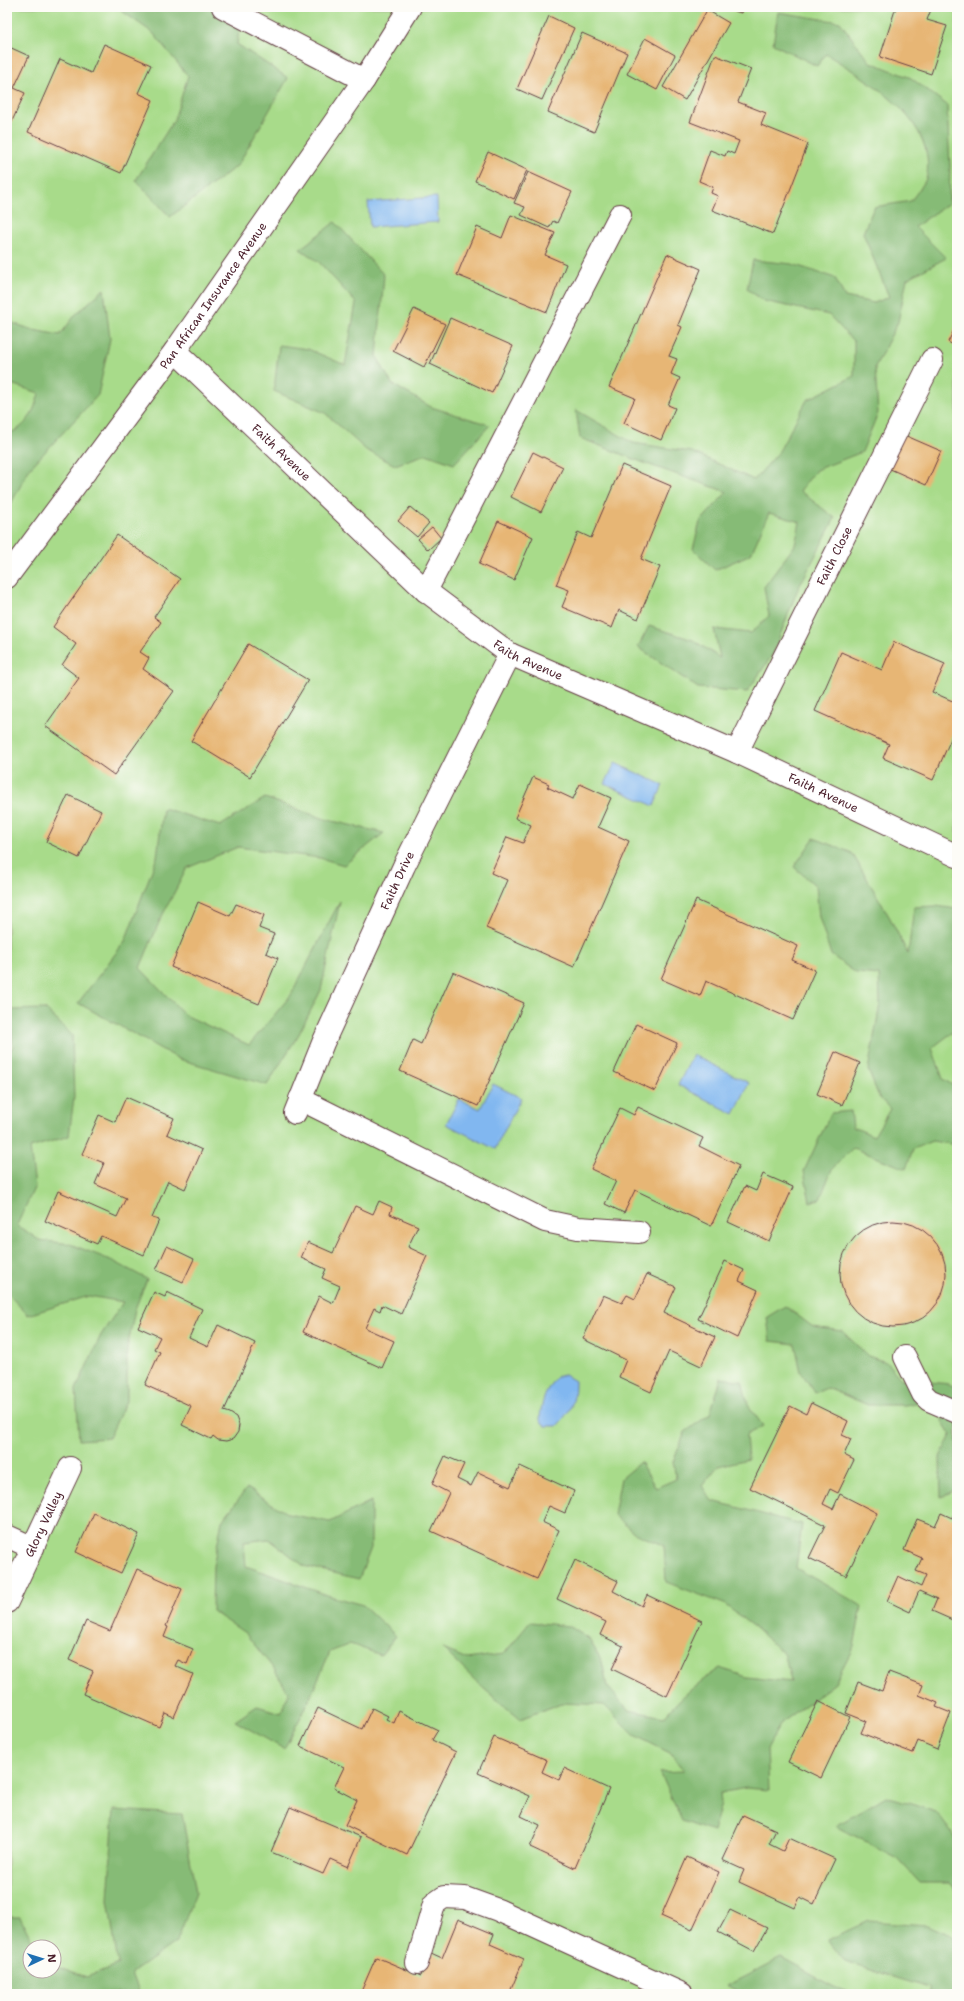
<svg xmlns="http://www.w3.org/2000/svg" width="964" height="2001" viewBox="0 0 964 2001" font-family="'Shantell Sans',sans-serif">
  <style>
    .green { fill: #a8db8a; stroke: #797d5a; fill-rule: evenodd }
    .forest { fill: #86bb76; stroke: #686d50 }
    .water { fill: #81b7f0; stroke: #666b8e }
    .building { fill: #e7b674 }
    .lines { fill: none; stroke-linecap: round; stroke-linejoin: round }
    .minor-casing { stroke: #643d44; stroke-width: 24 }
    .minor { stroke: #fff; stroke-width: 22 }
    .labels { text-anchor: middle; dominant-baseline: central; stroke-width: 3.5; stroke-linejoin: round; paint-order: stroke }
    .street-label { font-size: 12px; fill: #4a1f2b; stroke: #fdfcf7 }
  </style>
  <rect width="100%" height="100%" fill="#fdfcf7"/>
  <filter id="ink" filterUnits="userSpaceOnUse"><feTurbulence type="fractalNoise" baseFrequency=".025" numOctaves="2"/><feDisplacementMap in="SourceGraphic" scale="8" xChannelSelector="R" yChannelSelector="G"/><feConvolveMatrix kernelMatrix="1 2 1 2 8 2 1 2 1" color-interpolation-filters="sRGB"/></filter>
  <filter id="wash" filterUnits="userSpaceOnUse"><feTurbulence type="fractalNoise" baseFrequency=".012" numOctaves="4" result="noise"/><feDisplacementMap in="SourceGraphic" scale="16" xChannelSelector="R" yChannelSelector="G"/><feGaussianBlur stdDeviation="0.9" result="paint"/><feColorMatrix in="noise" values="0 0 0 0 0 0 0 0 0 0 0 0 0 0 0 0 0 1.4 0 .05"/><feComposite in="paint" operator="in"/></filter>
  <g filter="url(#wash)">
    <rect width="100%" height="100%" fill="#f6e9d3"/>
    <!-- green -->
    <path class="green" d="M7,7h950v1987h-950zM30,1947h24v24h-24z"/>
    <!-- forest -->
    <g class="forest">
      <polygon points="116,7 243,7 237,44 288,78 238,165 170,217 136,180 174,120 188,76 153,33"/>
      <path d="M778,12l62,10 30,40 41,16 36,27 3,61 -1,37 -34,24 31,31 -39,21 -9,43 -23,45 3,46 -16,39 -46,18 -16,21 35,27 -38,73 -24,63 -26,38 -49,-4 -60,-41 11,-21 44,14 27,18 -6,-29 37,4 18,-17 -5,-29 31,-42 5,-23 -31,-9 -18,41 -36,16 -22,-21 7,-27 27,-30 -83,-29 -64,-25 -4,-28 57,33 59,9 62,28 24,-27 29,-53 47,-24v-34l-25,-27 -65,-14 -17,-12 6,-29 39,4 43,14 10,19 29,6 15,-6 -26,-64 11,-26 37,-6c4,-7 15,-18 16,-26 8,-57 -60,-95 -101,-121l-9,12 -44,-22z"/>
      <polygon points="335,222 384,275 377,357 392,384 431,407 490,425 454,464 426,454 395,465 366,450 325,413 274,391 279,345 308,349 345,365 356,303 319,262 300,249"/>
      <path d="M104,289l6,50 -12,56 -68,73 -23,43v-77c20,-6 27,-22 32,-41l-28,-9 -4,-3v-60l26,9 27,5 16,-21z"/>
      <polygon points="265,798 328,820 384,833 344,865 320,858 238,847 187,868 160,920 140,968 185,1015 249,1045 291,995 340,901 321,990 299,1034 267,1085 179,1059 78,1003 125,941 157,857 163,808 220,826"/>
      <polygon points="814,838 852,853 890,918 908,954 914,907 936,906 957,909 957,1029 932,1048 943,1079 957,1088 957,1145 932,1141 913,1149 906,1169 853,1148 832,1169 820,1199 810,1202 804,1171 831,1113 851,1111 853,1127 874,1136 890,1109 879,1097 868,1070 880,1004 879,975 856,973 831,955 819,917 816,886 794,867"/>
      <polygon points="45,1009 72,1035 74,1097 69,1136 30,1148 35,1186 17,1225 39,1240 70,1244 113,1261 147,1279 135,1309 127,1349 127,1399 109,1438 79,1440 76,1389 101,1335 123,1302 89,1296 28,1315 7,1293 7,1054 13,1047 10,1010"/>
      <polygon points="785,1306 813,1327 842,1331 868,1356 886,1362 901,1379 949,1384 957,1388 957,1489 941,1497 940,1457 951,1435 942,1421 947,1397 905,1405 868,1405 827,1388 815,1393 801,1372 795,1344 770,1341 767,1317"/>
      <path d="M721,1378l21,3 6,24 15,21 -17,9 2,24 -30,7 -16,20 10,15c30,7 59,16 90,23l-6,44 66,38 -8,40 -20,38 -54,40 -13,25 2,41 -23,-2 -26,5 1,11 -8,28 -31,-11 -22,-49 24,-1 -14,-18 -36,-18 -30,-30 -42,-2 -42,16 -37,-31 -40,-39 24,10 37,-5 26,-32 39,4 20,13 13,22 5,25 21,24 36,7c16,-20 34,-34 56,-49l27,9 44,5 -6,-27 -30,-27 -31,-24 -58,-22 -2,-37 -28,-11 -22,-19 7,-37 19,-16 16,26 20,-9 -3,-17 12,-30 25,-18z"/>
      <polygon points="247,1488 288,1514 330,1522 371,1501 371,1548 359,1579 304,1566 269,1539 244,1542 246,1566 330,1596 363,1605 396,1636 381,1655 350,1644 330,1652 305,1709 284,1749 235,1721 257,1706 281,1713 289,1693 273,1668 245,1633 212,1611 213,1566 222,1521"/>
      <polygon points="886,1796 936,1812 957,1840 957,1891 950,1883 920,1883 897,1858 836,1826"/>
      <polygon points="114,1810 182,1814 196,1892 177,1941 132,1973 140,1994 7,1994 7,1917 20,1917 35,1947 30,1947 30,1971 54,1971 54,1966 87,1977 118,1964 108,1900"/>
      <polygon points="868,1921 928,1925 957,1938 957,1994 930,1994 929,1988 845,1962 828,1940"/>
      <polygon points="781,1958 834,1987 855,1994 741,1994 726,1986"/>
    </g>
    <!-- water -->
    <g class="water">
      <polygon points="437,197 438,222 370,227 368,202"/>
      <polygon points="615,763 663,785 654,806 605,784"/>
      <polygon points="693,1055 749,1083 734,1114 678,1085"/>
      <polygon points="493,1084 521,1098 495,1149 446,1124 459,1099 480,1109"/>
      <path d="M565,1375l10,6c0,22 -4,29 -18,45h-11l-6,-5c0,-16 6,-33 17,-45z"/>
    </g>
    <g id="blocks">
      <!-- building -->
      <g class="building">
        <polygon points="721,7 743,7 741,13"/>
        <polygon points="896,7 932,7 927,20 947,26 931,74 880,57"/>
        <polygon points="707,10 729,23 685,100 663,87"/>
        <polygon points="549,16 574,28 542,100 517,89"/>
        <polygon points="582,33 627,53 594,132 548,112"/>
        <polygon points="645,38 675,55 657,90 627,74"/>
        <polygon points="104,44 151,65 138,93 153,100 121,173 28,132 60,59 91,73"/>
        <polygon points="7,46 29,56 14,88 25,93 7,132"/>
        <polygon points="715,55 751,69 738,102 766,113 761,125 808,144 773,234 712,210 718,196 711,193 713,187 699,181 710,150 725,156 727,151 734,154 739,141 690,122"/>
        <polygon points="488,152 527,170 514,199 475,181"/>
        <polygon points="528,172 572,192 557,223 553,221 549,228 521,215 525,207 514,203"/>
        <polygon points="511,215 555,233 545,255 566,264 547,312 457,275 477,227 502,238"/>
        <polygon points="667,254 701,269 678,325 682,327 669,356 677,359 671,374 680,378 668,405 675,408 661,440 624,423 635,398 609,387"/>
        <polygon points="414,309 445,324 424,367 393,351"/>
        <polygon points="450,318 513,346 492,393 430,364"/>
        <polygon points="957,324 957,347 948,342"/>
        <polygon points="902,434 941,451 926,485 888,468"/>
        <polygon points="533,452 563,467 541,512 511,497"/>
        <polygon points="622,465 671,486 641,559 660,567 638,619 619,610 612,628 562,607 569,590 556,585 578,532 591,538"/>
        <polygon points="410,507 429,523 417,537 398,521"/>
        <polygon points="498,521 533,537 514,580 479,564"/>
        <polygon points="432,527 441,538 428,550 418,539"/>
        <polygon points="117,535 180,579 154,617 161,622 140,652 149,658 143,669 174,691 114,775 45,726 79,678 62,665 76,644 53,627"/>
        <polygon points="894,642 945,664 932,692 957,703 957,725 933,780 883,758 889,744 815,711 841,652 882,670"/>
        <polygon points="248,644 308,680 250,777 191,741"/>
        <polygon points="533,777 549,784 547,787 573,799 580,784 611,798 598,827 629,841 574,967 486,928 507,880 491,873 507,837 523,843 531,825 515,818"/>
        <polygon points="68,795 101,811 79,858 46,842"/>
        <polygon points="696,900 798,946 792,960 815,970 793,1020 706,981 700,996 661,979"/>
        <polygon points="198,902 230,916 236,904 264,915 259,928 274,934 266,953 278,958 259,1004 171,967"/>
        <polygon points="453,972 524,1003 478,1106 400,1071 413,1040 421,1044"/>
        <polygon points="636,1024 677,1043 655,1091 614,1072"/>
        <polygon points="835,1052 860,1063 842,1105 817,1094"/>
        <polygon points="126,1097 174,1118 167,1134 202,1150 185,1189 168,1181 152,1218 159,1220 144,1255 101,1236 97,1244 45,1221 58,1191 117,1217 126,1198 95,1184 104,1163 82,1154 99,1115 115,1122"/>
        <polygon points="638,1107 703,1138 699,1146 739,1166 711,1226 635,1190 624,1213 605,1204 616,1181 591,1169 620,1108 634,1115"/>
        <polygon points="763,1174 793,1187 769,1241 728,1222 745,1186 756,1191"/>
        <polygon points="379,1201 392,1207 390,1214 418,1226 408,1247 427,1256 401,1314 382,1305 380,1311 374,1308 365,1328 394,1341 382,1368 303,1332 319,1296 333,1303 340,1286 322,1278 326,1269 301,1258 308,1242 333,1253 355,1206 373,1214"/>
        <circle cx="893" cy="1274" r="53"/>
        <polygon points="167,1246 194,1259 183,1282 156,1270"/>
        <polygon points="725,1261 744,1270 739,1281 758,1290 737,1338 698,1319"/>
        <polygon points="647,1274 676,1287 664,1313 715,1337 701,1366 669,1351 651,1392 619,1377 626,1360 583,1339 603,1295 622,1303 627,1295 635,1299"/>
        <polygon points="154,1292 165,1297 167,1292 202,1309 189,1338 208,1347 218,1325 255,1343 224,1411 230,1413 236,1417 239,1425 238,1432 233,1439 226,1441 218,1440 213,1436 211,1439 182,1425 191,1406 145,1385 160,1352 154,1349 160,1337 138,1327"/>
        <polygon points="811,1403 848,1421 842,1435 851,1439 844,1455 854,1460 838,1493 830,1489 823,1504 833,1509 840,1494 877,1513 846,1576 809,1558 825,1525 750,1488 790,1406 806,1414"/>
        <polygon points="445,1456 464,1464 457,1479 471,1486 478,1472 510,1487 520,1466 574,1491 565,1513 549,1506 542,1522 559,1530 537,1579 431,1531 449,1493 432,1484"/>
        <polygon points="957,1507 957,1622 932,1611 937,1599 919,1591 910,1612 887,1601 898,1576 921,1587 926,1575 916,1571 922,1558 904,1550 917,1519 935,1526 941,1513 952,1518"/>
        <polygon points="94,1513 139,1534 121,1573 76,1552"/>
        <polygon points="575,1560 618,1581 613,1591 642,1606 647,1595 702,1621 667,1696 612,1669 623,1646 600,1635 606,1622 557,1599"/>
        <polygon points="137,1569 182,1589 166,1626 168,1627 164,1637 193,1649 187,1664 178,1660 175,1666 193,1674 174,1717 165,1713 159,1727 83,1694 93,1671 69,1660 86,1621 110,1631"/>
        <polygon points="889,1672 923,1685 919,1695 938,1703 936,1707 951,1713 937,1749 918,1741 913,1753 861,1733 866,1721 846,1713 858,1682 882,1691"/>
        <polygon points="818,1701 850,1717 821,1778 788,1762"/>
        <polygon points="318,1708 362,1729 372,1708 388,1716 386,1719 394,1723 399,1711 438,1730 432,1740 456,1752 407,1855 345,1825 357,1800 334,1788 344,1767 300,1746"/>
        <polygon points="494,1737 547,1760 542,1772 559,1780 564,1768 609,1789 575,1868 530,1847 540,1825 521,1816 530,1796 478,1773"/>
        <polygon points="290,1807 361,1837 348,1867 330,1859 323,1874 271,1852"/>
        <polygon points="743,1815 776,1830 769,1844 783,1851 789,1838 835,1859 814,1904 800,1897 795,1908 739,1882 744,1870 722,1860"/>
        <polygon points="687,1857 719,1872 692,1930 661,1916"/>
        <polygon points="730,1910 767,1928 754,1951 718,1932"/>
        <polygon points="458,1919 494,1934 490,1944 524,1959 509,1994 360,1994 376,1957 421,1976 431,1953 442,1958"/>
      </g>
    </g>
  </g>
  <g filter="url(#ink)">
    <use href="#blocks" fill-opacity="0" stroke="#643d44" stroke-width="1"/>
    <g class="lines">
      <!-- minor casing -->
      <g class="minor-casing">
        <g id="minor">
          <polyline points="223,7 364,80"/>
          <path id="s1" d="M175,351l251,240 84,63 227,98 220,104"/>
          <path id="s2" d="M7,577l168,-226 189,-271 46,-73"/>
          <polyline points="426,591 620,215"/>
          <path id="s3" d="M737,752l195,-392"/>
          <polyline points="300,1099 545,1221 578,1228 639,1232"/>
          <path id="s4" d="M295,1113l28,-70 81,-177 106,-212"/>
          <polyline points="905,1357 923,1394 929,1400 957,1412"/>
          <polyline points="7,1536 33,1548"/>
          <path id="s5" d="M7,1602l63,-134"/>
          <polyline points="417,1963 434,1904 444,1897 465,1898 498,1910 682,1994"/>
        </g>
      </g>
      <!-- minor -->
      <use href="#minor" class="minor"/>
    </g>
  </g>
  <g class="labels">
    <!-- street labels -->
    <g class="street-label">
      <text stroke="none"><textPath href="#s2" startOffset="349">Pan African Insurance Avenue</textPath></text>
      <text stroke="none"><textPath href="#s1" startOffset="147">Faith Avenue</textPath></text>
      <text stroke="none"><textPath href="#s3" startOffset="219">Faith Close</textPath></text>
      <text stroke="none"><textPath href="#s1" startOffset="471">Faith Avenue</textPath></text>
      <text stroke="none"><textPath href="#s1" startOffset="795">Faith Avenue</textPath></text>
      <text stroke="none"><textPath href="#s4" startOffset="254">Faith Drive</textPath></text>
      <text stroke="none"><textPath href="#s5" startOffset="86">Glory Valley</textPath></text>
    </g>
  </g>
  <!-- margin -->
  <rect width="964" height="2001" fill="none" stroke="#fdfcf7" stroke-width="24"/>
  <!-- north arrow -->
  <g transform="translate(42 1959) rotate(86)"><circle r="19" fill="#fdfcf7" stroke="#b5a4a5"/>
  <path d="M0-3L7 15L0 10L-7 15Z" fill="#1f6fb2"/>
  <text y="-6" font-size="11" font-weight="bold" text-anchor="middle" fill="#4a1f2b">N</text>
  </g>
</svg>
